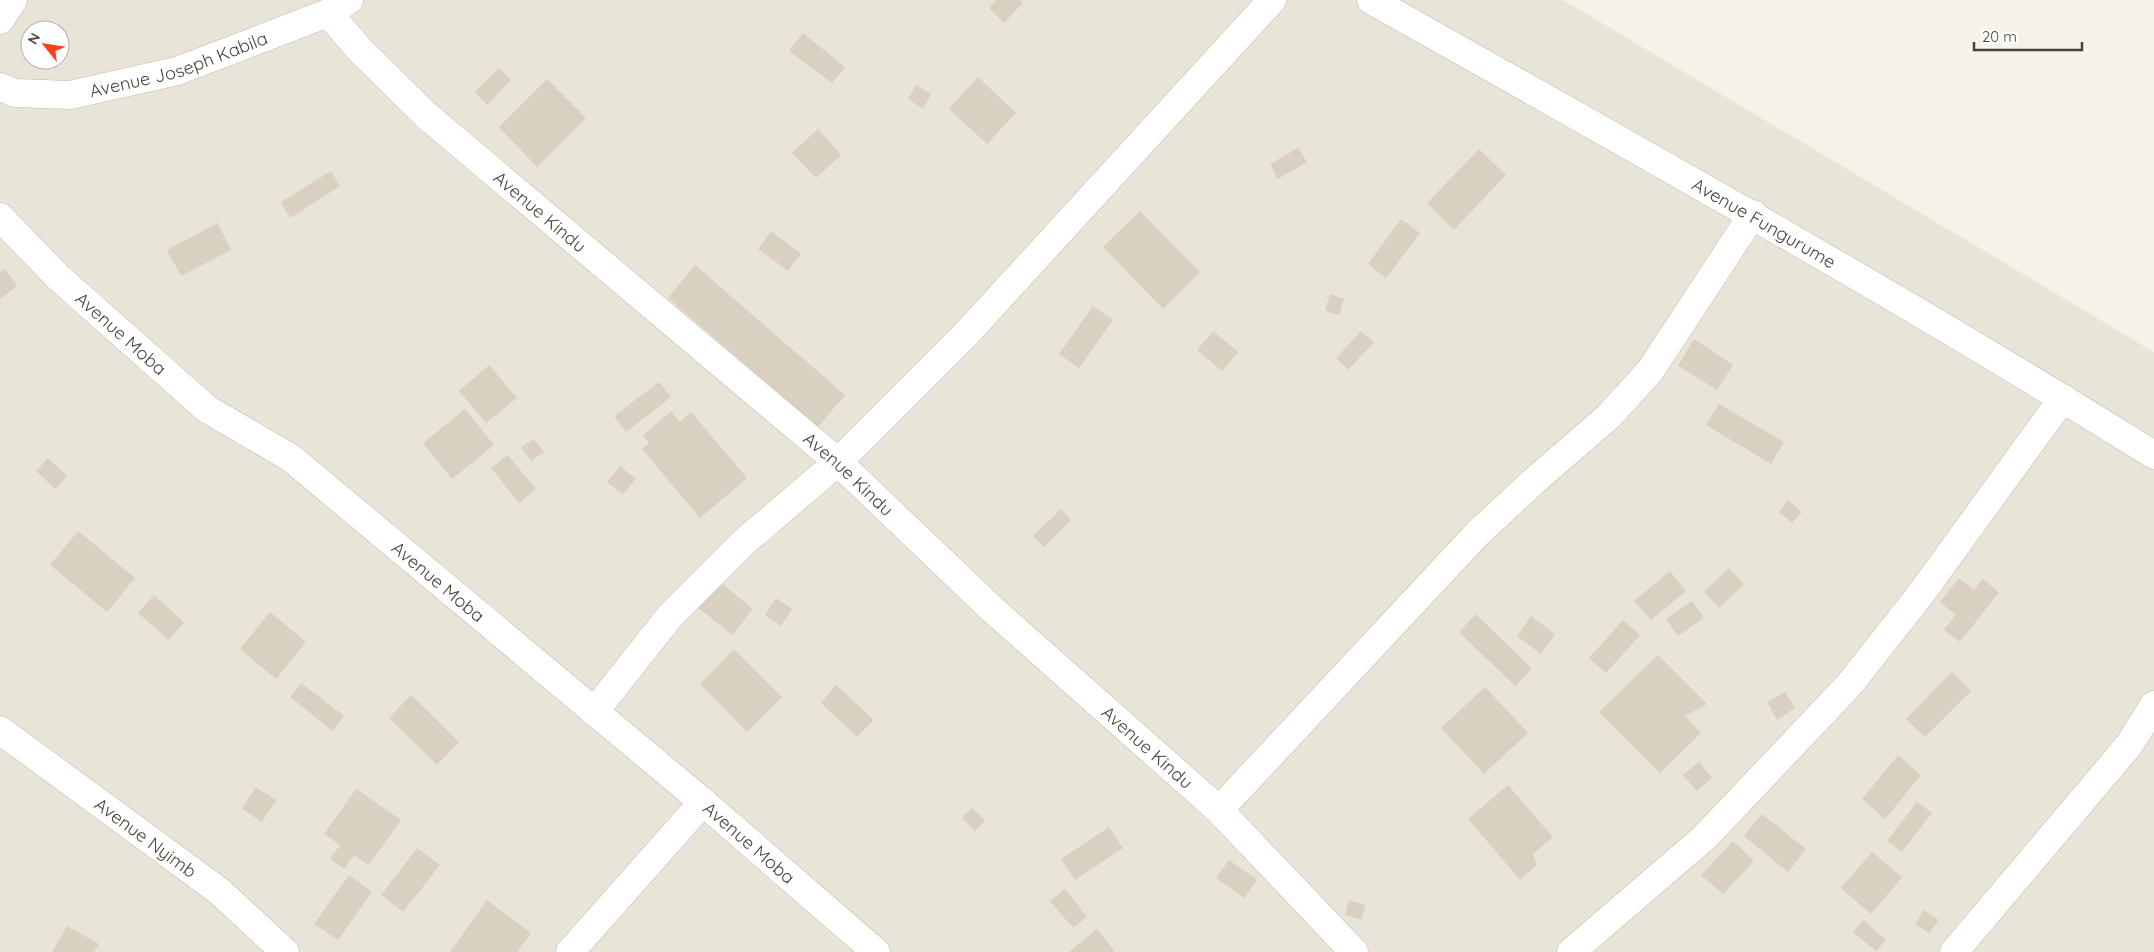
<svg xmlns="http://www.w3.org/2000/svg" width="2154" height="952" viewBox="0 0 2154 952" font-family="Quicksand,sans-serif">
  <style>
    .residential { fill: #e9e4d8; fill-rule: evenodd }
    .building { fill: #dad0c2 }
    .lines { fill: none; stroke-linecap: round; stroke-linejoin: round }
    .minor-casing { stroke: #c1baac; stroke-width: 29 }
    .minor { stroke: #fff; stroke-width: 28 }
    .labels { text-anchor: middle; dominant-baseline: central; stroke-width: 4.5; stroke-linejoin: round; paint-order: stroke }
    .street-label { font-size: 18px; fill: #494238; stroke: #fff }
  </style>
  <rect width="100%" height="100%" fill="#f5f2ea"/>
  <!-- residential -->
  <path class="residential" d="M0,0h1563l591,352v600h-2154zM30,30h30v30h-30z"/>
  <!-- building -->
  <g class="building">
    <polygon points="996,0 1020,0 1023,3 1004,23 989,8"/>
    <polygon points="803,33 845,67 832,83 789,51"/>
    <polygon points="499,68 511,80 487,105 475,92"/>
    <polygon points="978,77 1016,113 987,144 949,109"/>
    <polygon points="547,79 586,118 537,167 499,127"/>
    <polygon points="916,85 931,94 923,109 908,99"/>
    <polygon points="818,129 841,155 816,178 792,153"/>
    <polygon points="1298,148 1307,162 1278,179 1270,164"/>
    <polygon points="1479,149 1506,175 1454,230 1427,203"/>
    <polygon points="331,171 340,186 290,218 281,202"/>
    <polygon points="1140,211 1200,272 1163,309 1103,247"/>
    <polygon points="1401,219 1420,233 1386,278 1368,264"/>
    <polygon points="218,223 231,250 181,276 167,250"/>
    <polygon points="771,231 801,254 788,271 758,249"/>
    <polygon points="695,265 845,395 818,427 668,298"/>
    <polygon points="5,269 17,286 0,299 0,272"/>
    <polygon points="1330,294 1344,299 1339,315 1325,311"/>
    <polygon points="1093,306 1113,320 1079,368 1059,354"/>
    <polygon points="1213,331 1238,352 1222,371 1197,350"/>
    <polygon points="1361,331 1374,342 1348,370 1336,358"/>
    <polygon points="1694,339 1733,365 1717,390 1678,366"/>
    <polygon points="489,365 517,398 486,423 459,391"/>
    <polygon points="659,382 671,397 626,432 614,416"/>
    <polygon points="1719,404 1784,442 1771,464 1706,425"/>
    <polygon points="465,409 494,445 452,479 423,443"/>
    <polygon points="671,411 680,422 691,412 747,478 700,518 642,449 649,443 643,435"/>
    <polygon points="534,439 544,452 531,461 521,447"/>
    <polygon points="508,455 536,489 519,503 491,468"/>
    <polygon points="48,458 67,476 55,489 36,471"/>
    <polygon points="620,466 636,479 623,494 607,482"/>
    <polygon points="1788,500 1802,512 1792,523 1779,512"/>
    <polygon points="1061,509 1071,520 1044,547 1033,536"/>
    <polygon points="78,531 135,578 107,612 50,565"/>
    <polygon points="1729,568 1744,584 1719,608 1704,592"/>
    <polygon points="1670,571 1686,591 1651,620 1634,601"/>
    <polygon points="1959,578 1974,590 1983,579 1999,592 1960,642 1944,630 1956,615 1940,602"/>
    <polygon points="716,579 753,609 732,635 695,605"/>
    <polygon points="154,595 184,622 169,640 138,613"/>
    <polygon points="776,598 792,609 781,626 765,615"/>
    <polygon points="1692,601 1704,618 1678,636 1666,619"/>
    <polygon points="270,612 306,642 276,679 240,649"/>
    <polygon points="1476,614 1532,669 1515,686 1459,632"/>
    <polygon points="1531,616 1555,634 1541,654 1517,636"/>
    <polygon points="1623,620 1640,635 1606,673 1589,658"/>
    <polygon points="734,649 782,697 747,732 700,684"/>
    <polygon points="1658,655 1707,704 1685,716 1701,733 1660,773 1599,712"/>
    <polygon points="1952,672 1971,691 1925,737 1906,719"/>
    <polygon points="301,683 344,716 333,731 290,697"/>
    <polygon points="836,685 874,720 857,737 821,703"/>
    <polygon points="1485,687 1528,733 1484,774 1441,728"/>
    <polygon points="1785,692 1795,708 1777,720 1767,702"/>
    <polygon points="411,695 459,742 437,765 389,718"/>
    <polygon points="1898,755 1921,775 1885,819 1862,799"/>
    <polygon points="1699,762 1712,778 1697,791 1683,775"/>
    <polygon points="1508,785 1553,837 1533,854 1537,865 1520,880 1468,819"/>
    <polygon points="256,787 276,800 262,822 242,809"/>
    <polygon points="356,789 401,820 369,865 354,855 344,869 330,859 340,845 324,834"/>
    <polygon points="1917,802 1932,813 1902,852 1887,841"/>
    <polygon points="972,808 985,821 975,831 962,818"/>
    <polygon points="1762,814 1806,849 1788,872 1744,836"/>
    <polygon points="1109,827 1123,848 1075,880 1061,859"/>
    <polygon points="1733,841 1754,861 1723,894 1701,875"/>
    <polygon points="417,848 440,865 403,912 381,895"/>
    <polygon points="1872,852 1902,877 1871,914 1841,888"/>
    <polygon points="1229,860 1257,880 1244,898 1216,878"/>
    <polygon points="349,875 372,892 338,940 314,924"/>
    <polygon points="1065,889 1087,917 1073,928 1050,901"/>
    <polygon points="487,900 531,933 517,952 450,952"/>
    <polygon points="1349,900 1366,905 1361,920 1345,915"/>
    <polygon points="1924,910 1939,920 1929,933 1915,924"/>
    <polygon points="1863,920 1886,940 1876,951 1853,932"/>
    <polygon points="67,926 99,944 94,952 52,952"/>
    <polygon points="1097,929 1115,952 1069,952"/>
  </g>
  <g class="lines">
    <!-- minor casing -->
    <g class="minor-casing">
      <g id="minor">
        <path id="s1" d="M1371,0c263,148 527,295 783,455"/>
        <path id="s2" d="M328,13l32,37 67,66 411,346 155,148 226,200 135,142"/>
        <polyline points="0,20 13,0"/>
        <path id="s3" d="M0,87l15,6 55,2 107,-24 151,-58 21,-13"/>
        <path id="s4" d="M0,217l58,60 149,132 84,49 412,344 173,150"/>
        <polyline points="594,712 670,616 745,541 838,462 967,333 1272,0"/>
        <path id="s5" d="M0,730l219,161 66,61"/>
        <polyline points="1219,810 1477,534 1534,481 1609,416 1650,371 1753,214"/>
        <polyline points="570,952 703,802"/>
        <polyline points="1571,952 1705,837 1849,685 1920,595 2063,398"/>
        <polyline points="1954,952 2129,745 2154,705"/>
      </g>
    </g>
    <!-- minor -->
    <use href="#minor" class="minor"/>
  </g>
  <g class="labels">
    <!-- street labels -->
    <g class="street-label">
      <text stroke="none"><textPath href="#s3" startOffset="184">Avenue Joseph Kabila</textPath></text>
      <text stroke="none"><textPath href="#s2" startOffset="291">Avenue Kindu</textPath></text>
      <text stroke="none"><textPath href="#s1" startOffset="452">Avenue Fungurume</textPath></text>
      <text stroke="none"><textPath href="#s4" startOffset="168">Avenue Moba</textPath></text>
      <text stroke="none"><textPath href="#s2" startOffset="696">Avenue Kindu</textPath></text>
      <text stroke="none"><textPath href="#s4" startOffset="572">Avenue Moba</textPath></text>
      <text stroke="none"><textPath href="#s2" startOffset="1101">Avenue Kindu</textPath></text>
      <text stroke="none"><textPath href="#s5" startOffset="181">Avenue Nyimb</textPath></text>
      <text stroke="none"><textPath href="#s4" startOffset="978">Avenue Moba</textPath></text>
    </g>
  </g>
  <!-- north arrow -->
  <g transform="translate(45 45) rotate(300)"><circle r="24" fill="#ffffff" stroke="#b6b3af"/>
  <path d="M0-4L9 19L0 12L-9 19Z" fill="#fb3f1b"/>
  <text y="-8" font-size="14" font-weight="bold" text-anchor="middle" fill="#494238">N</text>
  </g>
  <!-- scale -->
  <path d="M1974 42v8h108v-8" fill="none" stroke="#494238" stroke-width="2.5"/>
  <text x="1982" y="42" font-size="15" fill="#494238" stroke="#ffffff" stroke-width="4" paint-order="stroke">20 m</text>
</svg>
